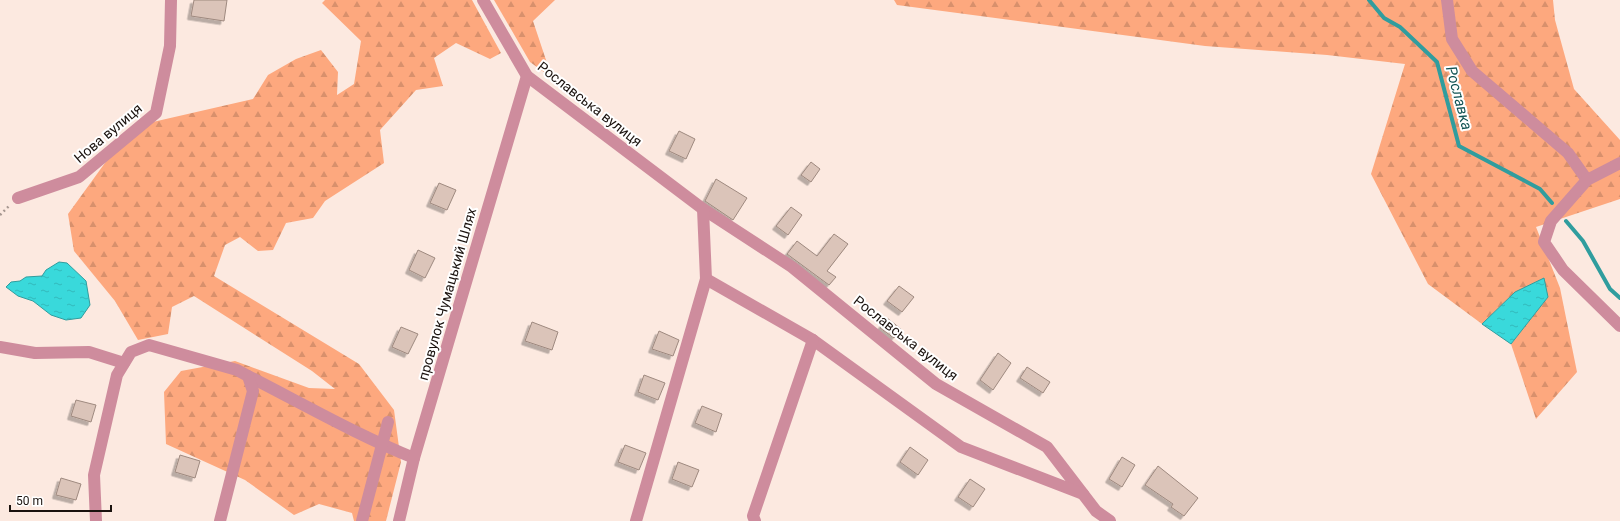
<svg xmlns="http://www.w3.org/2000/svg" width="1620" height="521" viewBox="0 0 1620 521" font-family="Roboto,sans-serif">
  <style>
    .forest { fill: url(#forest-firs) }
    .water { fill: url(#water-ripples); stroke: #309d9e }
    .lines { fill: none; stroke-linecap: round; stroke-linejoin: round }
    .stream { stroke: #309d9e; stroke-width: 4 }
    .building { fill: #dbc4b9; stroke: #9e897f; filter: url(#shadow) }
    .path { stroke: #a79891; stroke-width: 2.5; stroke-dasharray: 2 3; stroke-linecap: butt }
    .street { stroke: #ce8c9d; stroke-width: 12 }
    .labels { text-anchor: middle; dominant-baseline: central; stroke-width: 4; stroke-linejoin: round; paint-order: stroke }
    .street-label { font-size: 14px; fill: #1a120e; stroke: #fff }
    .water-label { font-size: 15px; font-style: italic; fill: #115354; stroke: #fff }
  </style>
  <defs>
    <pattern id="forest-firs" width="22" height="20" patternUnits="userSpaceOnUse"><rect width="22" height="20" fill="#fda87e"/><path d="M5 1l3.5 6h-7zM16 11l3.5 6h-7z" fill="#d8906c"/></pattern>
    <pattern id="water-ripples" width="26" height="14" patternUnits="userSpaceOnUse"><rect width="26" height="14" fill="#39d9db"/><path d="M2 4q2-2 4 0t4 0M15 11q2-2 4 0t4 0" fill="none" stroke="#32b9bb"/></pattern>
    <filter id="shadow"><feDropShadow dx="-3.5" dy="3.5" stdDeviation="0" flood-color="#0004"/></filter>
  </defs>
  <rect width="100%" height="100%" fill="#fce9e0"/>
  <!-- forest -->
  <g class="forest">
    <polygon points="325,0 472,0 501,53 490,59 456,43 434,58 443,86 416,90 380,130 384,163 325,201 313,218 286,223 273,250 258,251 240,237 225,245 214,276 359,364 394,410 401,462 386,521 354,521 352,513 319,504 294,515 245,480 166,444 164,392 181,371 235,361 309,388 335,389 312,371 194,296 172,307 168,334 138,340 115,301 74,251 68,214 131,127 253,99 268,75 296,59 321,50 338,72 337,95 354,84 361,41 322,3"/>
    <polygon points="494,0 555,0 533,21 552,78 530,62"/>
    <polygon points="894,0 1553,0 1555,20 1574,89 1620,140 1620,199 1536,227 1560,288 1577,372 1536,419 1511,344 1547,298 1515,292 1482,324 1428,284 1371,174 1405,64 1327,55 1205,46 897,5"/>
  </g>
  <!-- water -->
  <g class="water">
    <polygon points="59,262 67,263 86,281 90,305 81,318 66,320 51,315 33,301 18,296 6,287 11,282 20,281 26,277 42,276 46,270"/>
    <polygon points="1544,278 1548,297 1511,344 1482,324 1515,292"/>
  </g>
  <g class="lines">
    <!-- stream -->
    <g class="stream">
      <polyline points="1369,0 1384,18 1400,27 1437,62 1459,146 1540,189 1552,203"/>
      <polyline points="1566,221 1583,241 1610,289 1620,298"/>
    </g>
  </g>
  <!-- building -->
  <g class="building">
    <polygon points="194,0 227,0 224,21 191,16"/>
    <polygon points="679,131 695,139 686,159 669,151"/>
    <polygon points="811,162 820,169 811,182 801,175"/>
    <polygon points="716,179 747,198 733,220 705,201"/>
    <polygon points="439,183 456,190 447,210 430,203"/>
    <polygon points="791,207 802,215 788,235 776,226"/>
    <polygon points="834,234 848,244 827,271 836,277 829,285 787,254 797,241 817,256"/>
    <polygon points="418,250 435,258 425,278 409,270"/>
    <polygon points="899,286 914,297 902,312 887,301"/>
    <polygon points="887,318 901,329 894,338 880,328"/>
    <polygon points="532,322 558,332 552,350 525,341"/>
    <polygon points="401,327 418,334 408,354 392,347"/>
    <polygon points="659,331 679,340 673,356 652,349"/>
    <polygon points="998,353 1011,363 993,390 980,380"/>
    <polygon points="1027,367 1050,382 1043,393 1020,378"/>
    <polygon points="644,375 665,383 658,400 638,392"/>
    <polygon points="76,400 96,405 91,422 71,416"/>
    <polygon points="702,406 722,414 716,432 695,423"/>
    <polygon points="625,445 646,453 639,470 618,462"/>
    <polygon points="910,447 928,460 918,475 900,462"/>
    <polygon points="180,455 200,461 195,478 175,472"/>
    <polygon points="1122,457 1135,465 1122,487 1109,479"/>
    <polygon points="678,462 699,470 692,487 672,479"/>
    <polygon points="1158,466 1198,498 1184,516 1171,507 1173,504 1145,485"/>
    <polygon points="61,478 81,484 76,500 56,495"/>
    <polygon points="970,479 985,489 973,507 958,497"/>
  </g>
  <g class="lines">
    <!-- path -->
    <polyline class="path" points="0,215 10,205"/>
    <!-- street -->
    <g class="street">
      <polyline points="483,0 527,76 703,209 792,267 936,384 1047,447 1096,511 1110,521"/>
      <polyline points="1447,0 1452,39 1472,71 1568,153 1587,180"/>
      <polyline points="1620,163 1587,180 1551,221 1544,242 1563,270 1620,326"/>
      <polyline points="18,198 79,177 156,113 170,46 171,0"/>
      <polyline points="706,279 813,340 961,447 1083,494"/>
      <polyline points="0,347 35,353 89,352 124,363"/>
      <path d="M248,376c55,28 109,59 166,82"/>
      <polyline points="96,521 94,475 117,375 131,352 149,345 237,370 248,376 253,391 220,521"/>
      <polyline points="362,521 388,422"/>
      <polyline points="399,521 414,458 527,76"/>
      <polyline points="636,521 706,279 703,209"/>
      <polyline points="755,521 753,516 813,340"/>
    </g>
  </g>
  <g class="labels">
    <!-- street labels -->
    <g class="street-label">
      <text transform="translate(590 104) rotate(38)">Рославська вулиця</text>
      <text transform="translate(108 133) rotate(-40)">Нова вулиця</text>
      <text transform="translate(447 294) rotate(-74)">провулок Чумацький Шлях</text>
      <text transform="translate(906 338) rotate(38)">Рославська вулиця</text>
    </g>
    <!-- water labels -->
    <g class="water-label">
      <text transform="translate(1459 98) rotate(75)">Рославка</text>
    </g>
  </g>
  <!-- scale -->
  <path d="M10 505v6h101v-6" fill="none" stroke="#1a120e" stroke-width="2"/>
  <text x="16" y="505" font-size="12" fill="#1a120e" stroke="#ffffff" stroke-width="3" paint-order="stroke">50 m</text>
</svg>
